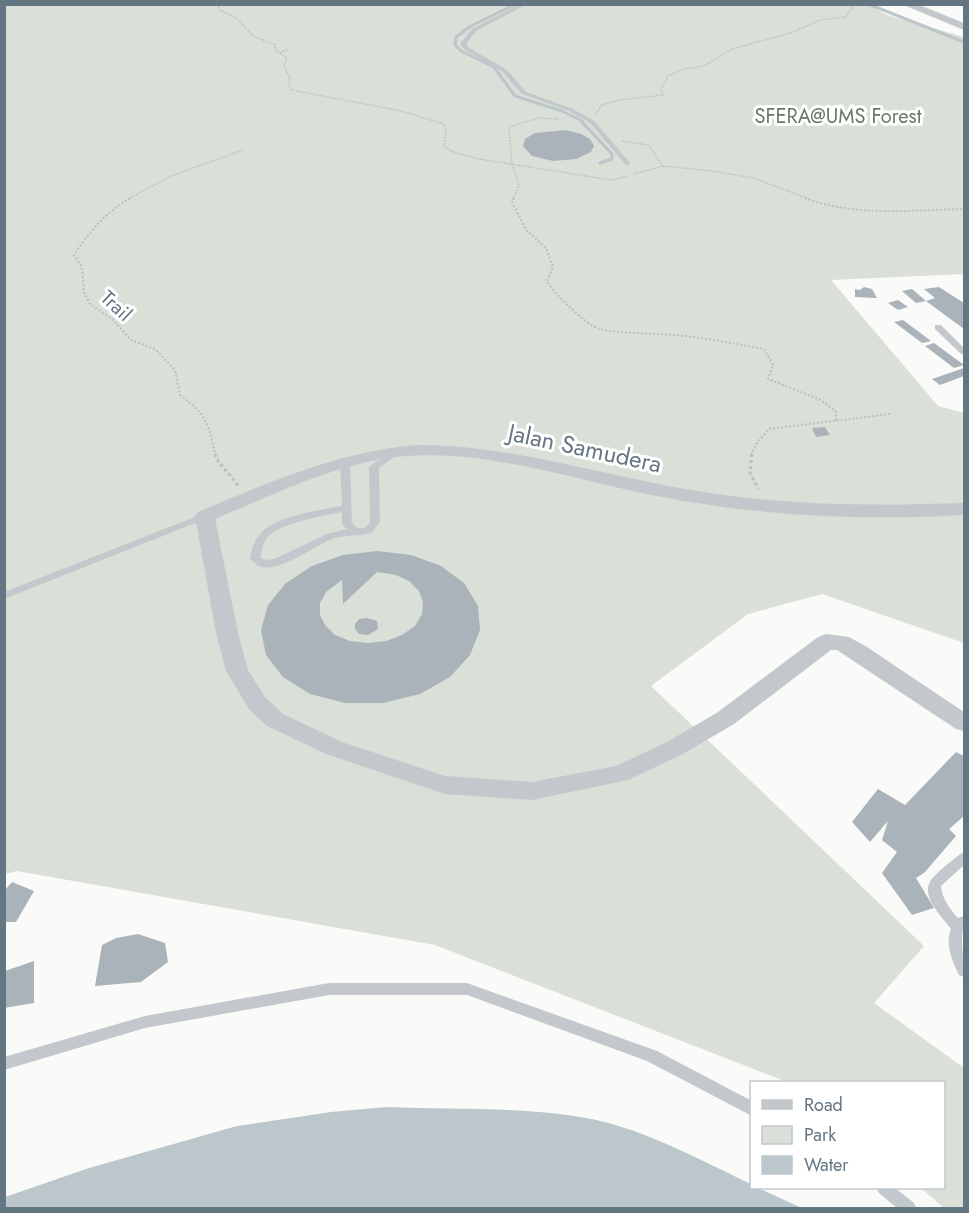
<svg xmlns="http://www.w3.org/2000/svg" width="969" height="1213" viewBox="0 0 969 1213" font-family="Jost,sans-serif">
  <style>
    .green { fill: #dadfd7 }
    .water { fill: #bbc7cb }
    .lines { fill: none; stroke-linecap: round; stroke-linejoin: round }
    .stream { stroke: #bbc7cb; stroke-width: 3 }
    .building { fill: #aab3b9; fill-rule: evenodd }
    .path-far2 { stroke: #bbbfc2; stroke-width: 1.5; stroke-dasharray: 1.5 1.5; stroke-linecap: butt }
    .path-far1 { stroke: #bbbfc2; stroke-width: 2; stroke-dasharray: 2 2; stroke-linecap: butt }
    .path { stroke: #bbbfc2; stroke-width: 3; stroke-dasharray: 3 3; stroke-linecap: butt }
    .lane { fill: #c3c8cc; fill-rule: evenodd }
    .street { fill: #c3c8cc; fill-rule: evenodd }
    .labels { text-anchor: middle; dominant-baseline: central; stroke-width: 6; stroke-linejoin: round; paint-order: stroke }
    .far-park-label { font-size: 20px; fill: #687a64; stroke: #fff }
    .far-street-label { font-size: 20px; fill: #657683; stroke: #fff }
    .street-label { font-size: 24px; fill: #657683; stroke: #fff }
  </style>
  <rect width="100%" height="100%" fill="#fafaf8"/>
  <!-- green -->
  <polygon class="green" points="867,4 887,15 964,37 964,274 831,280 938,406 964,413 964,643 822,594 748,614 651,686 924,946 874,1003 964,1068 964,1208 944,1208 921,1188 944,1188 944,1082 787,1082 435,945 17,871 5,874 5,5"/>
  <!-- water -->
  <path class="water" d="M387,1107c68,3 138,-1 205,12 56,12 108,41 159,65l1,4h6l44,20h-797v-11l84,-29 148,-42 94,-14z"/>
  <g class="lines">
    <!-- stream -->
    <g class="stream">
      <polyline points="516,4 471,26 456,37 455,45 461,51 494,67 515,96 562,111 582,121"/>
      <polyline points="868,4 964,42"/>
      <polyline points="582,122 612,154 612,159 600,163"/>
    </g>
  </g>
  <!-- building -->
  <g class="building">
    <polygon points="566,130 581,134 590,139 594,146 591,152 576,159 553,161 532,156 523,146 525,139 535,133"/>
    <polygon points="864,287 872,289 877,298 855,297 855,289 860,290"/>
    <polygon points="939,287 964,303 964,329 926,301 935,298 924,289"/>
    <polygon points="912,289 926,301 916,303 902,291"/>
    <polygon points="898,300 908,307 898,310 888,303"/>
    <polygon points="903,320 931,341 922,343 894,322"/>
    <polygon points="934,343 964,365 954,368 925,346"/>
    <polygon points="964,368 964,376 940,385 932,379"/>
    <polygon points="825,427 830,435 816,437 812,428"/>
    <path d="M377,551l34,4 30,11 23,17 14,23 2,24 -10,25 -20,22 -30,17 -37,9h-38l-35,-9 -27,-17 -17,-22 -5,-25 7,-25 18,-22 26,-17 31,-11zM377,572l19,3 13,6 10,10 4,11 -1,12 -7,12 -13,9 -16,6 -18,2 -18,-2 -15,-6 -10,-10 -5,-10v-12l6,-11 16,-12 1,24z"/>
    <polygon points="367,618 377,621 378,629 368,635 359,634 355,629 355,624 359,619"/>
    <polygon points="956,752 964,756 964,816 949,829 956,836 924,873 916,878 934,908 912,915 882,873 897,852 882,840 888,821 870,842 852,822 878,789 905,805"/>
    <polygon points="12,882 34,891 16,922 4,922 4,891"/>
    <polygon points="138,934 165,943 168,962 141,982 95,986 102,945 116,938"/>
    <polygon points="34,961 34,1003 4,1008 5,971"/>
  </g>
  <g class="lines">
    <!-- path-far2 -->
    <g class="path-far2">
      <polyline points="217,4 220,10 235,17 253,36 275,45 275,50 287,58 284,65 290,79 289,87 292,90 401,111 444,124 446,131 444,146 453,152 478,159 612,180 628,176"/>
      <polyline points="280,53 287,49"/>
      <polyline points="596,114 602,105 620,100 663,95 661,90 668,76 683,69 704,66 732,49 794,32 820,20 845,17 856,4"/>
      <polyline points="622,141 648,145 663,166"/>
      <polyline points="634,174 663,166 712,171 754,178 809,199"/>
      <polyline points="128,199 171,176 243,150"/>
      <polyline points="513,199 519,185 512,164 509,127 539,118 559,119"/>
    </g>
    <!-- path-far1 -->
    <g class="path-far1">
      <path d="M130,198c-24,14 -41,34 -56,57l8,12 2,25 6,12 23,16 18,20 24,9 20,21 5,25c25,18 30,30 35,60"/>
      <path d="M514,198l-2,4 14,28 20,18 7,19 -6,14c7,13 39,44 53,48 19,5 53,4 73,6 31,2 61,9 91,14l9,16 -5,14 53,21 15,12v9"/>
      <path d="M805,198c49,19 108,12 159,11"/>
      <polyline points="751,455 757,443 769,429 890,414"/>
    </g>
    <!-- path -->
    <g class="path">
      <path d="M215,454c3,11 17,21 23,32"/>
      <polyline points="752,454 750,472 758,489"/>
    </g>
    <!-- lane -->
    <g class="lane">
      <polygon points="520,4 527,4 476,31 466,44 469,48 506,69 526,92 573,109 594,121 630,163 630,165 626,165 590,123 569,111 522,94 502,71 465,50 460,44 472,29"/>
      <polygon points="935,325 941,325 964,348 964,354 961,354 935,329"/>
      <path d="M395,449l3,1 2,2 -2,2 -19,14 1,54 -9,11c-12,3 -24,2 -36,5 -20,7 -54,34 -74,29 -4,-1 -8,-5 -11,-8 2,-9 4,-19 11,-26 15,-17 59,-23 81,-27l-2,-45 2,-2h6l2,2 2,62 5,5h8l5,-6 -1,-55zM342,512v12l5,5 -20,5 -53,25 -9,1 -5,-2c2,-6 2,-13 6,-19 11,-16 57,-23 76,-27z"/>
      <polygon points="205,513 210,516 208,518 4,599 4,592"/>
      <path d="M964,853v12l-23,21c1,13 9,23 17,32l6,-2c0,9 -2,16 -2,25 0,13 3,23 2,36l-5,-2c-7,-15 -14,-30 -8,-46 -8,-11 -28,-30 -22,-45 3,-9 23,-23 31,-30z"/>
      <polygon points="329,983 467,983 657,1051 752,1101 752,1116 647,1061 467,995 329,995 145,1028 4,1070 4,1057 145,1016"/>
      <polygon points="876,1188 895,1188 914,1203 916,1208 897,1208 879,1193"/>
    </g>
    <!-- street -->
    <g class="street">
      <polygon points="901,4 917,4 964,23 964,30"/>
      <path d="M418,445c93,0 183,30 273,45 91,16 182,16 273,13v12c-101,6 -202,1 -302,-18 -87,-16 -177,-50 -267,-40 -63,8 -122,38 -180,62l23,114 10,37 17,27 18,17 59,28 103,34 87,6 84,-16 51,-24 51,-30 100,-75 8,-3 23,3 18,10 97,65v19l-8,-2 -119,-79h-6l-97,74 -51,30 -55,26 -96,20 -87,-6 -119,-40 -59,-28 -18,-17 -23,-38 -10,-38 -21,-117 3,-4c72,-30 142,-61 220,-67z"/>
    </g>
  </g>
  <g class="labels">
    <!-- far-park labels -->
    <g class="far-park-label">
      <text x="838" y="116">SFERA@UMS Forest</text>
    </g>
    <!-- far-street labels -->
    <g class="far-street-label">
      <text transform="translate(116 306) rotate(43)">Trail</text>
    </g>
    <!-- street labels -->
    <g class="street-label">
      <text transform="translate(585 448) rotate(12)">Jalan Samudera</text>
    </g>
  </g>
  <!-- border -->
  <rect width="969" height="1213" fill="none" stroke="#657683" stroke-width="12"/>
  <!-- legend -->
  <rect x="750" y="1081" width="195" height="108" fill="#ffffff" stroke="#c1c8cd" stroke-width="1.5"/>
  <rect x="762" y="1100" width="30" height="9" fill="#c3c8cc" stroke="#c1c8cd" stroke-width="1.5"/>
  <text x="804" y="1111" font-size="18" fill="#657683">Road</text>
  <rect x="762" y="1126" width="30" height="18" fill="#dadfd7" stroke="#c1c8cd" stroke-width="1.5"/>
  <text x="804" y="1141" font-size="18" fill="#657683">Park</text>
  <rect x="762" y="1156" width="30" height="18" fill="#bbc7cb" stroke="#c1c8cd" stroke-width="1.5"/>
  <text x="804" y="1171" font-size="18" fill="#657683">Water</text>
</svg>
